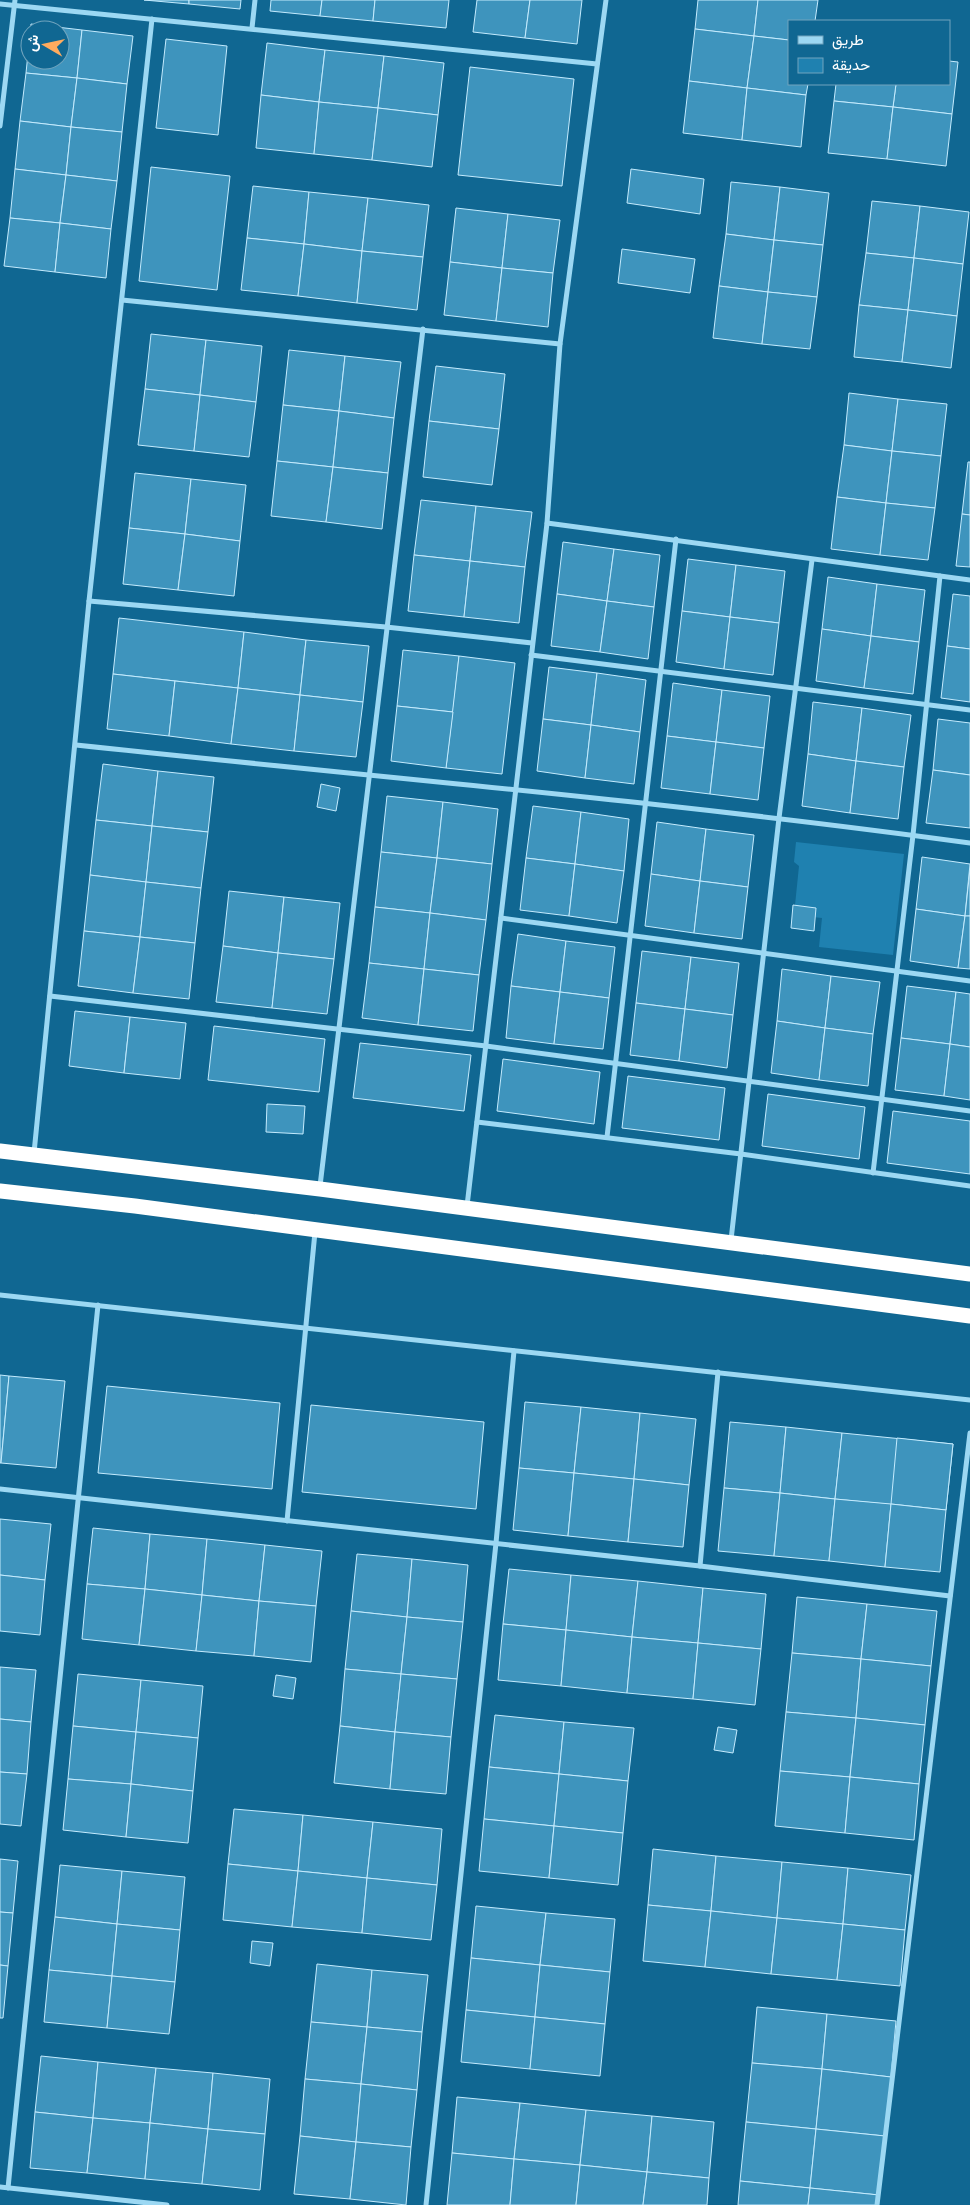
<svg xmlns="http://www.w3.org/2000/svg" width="970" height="2205" viewBox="0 0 970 2205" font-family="Barlow,Vazirmatn,sans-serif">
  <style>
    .green { fill: #1f81b0 }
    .building { fill: #3e94bd; stroke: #c4ebfe }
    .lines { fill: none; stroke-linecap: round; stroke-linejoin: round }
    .street { stroke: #9cd8f3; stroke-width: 5 }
    .highway { stroke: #fff; stroke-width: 15 }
  </style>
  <rect width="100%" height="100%" fill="#106792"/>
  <!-- green -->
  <polygon class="green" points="796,842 904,854 893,955 819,947 822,918 794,915 799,866 794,862"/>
  <!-- building -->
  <g class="building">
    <polygon points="144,0 189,0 189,4"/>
    <polygon points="189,0 241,0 240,9 189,4"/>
    <polygon points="271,0 322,0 320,16 270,11"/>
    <polygon points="322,0 375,0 373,21 320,16"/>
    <polygon points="375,0 449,0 446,28 373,21"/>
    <polygon points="477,0 530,0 525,38 473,32"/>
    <polygon points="530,0 582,0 577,44 525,38"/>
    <polygon points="698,0 758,0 754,36 695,29"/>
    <polygon points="758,0 818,0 815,21 789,21 789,40 754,36"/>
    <polygon points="31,24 82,30 77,78 26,73 30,34 30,60 60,60 60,30 30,30"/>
    <polygon points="695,29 754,36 747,88 689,81"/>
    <polygon points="82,30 133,36 127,84 77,78"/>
    <polygon points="754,36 789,40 789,84 808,84 806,95 747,88"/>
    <polygon points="166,39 227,46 218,135 156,128"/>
    <polygon points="267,43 325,50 319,102 261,95"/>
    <polygon points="325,50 384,56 378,108 319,102"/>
    <polygon points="384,56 444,63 438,115 378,108"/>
    <polygon points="949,61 958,62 952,114 893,107 896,84 949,84"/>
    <polygon points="470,67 574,79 562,186 458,175"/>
    <polygon points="26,73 77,78 71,127 20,121"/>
    <polygon points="77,78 127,84 122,132 71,127"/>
    <polygon points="689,81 747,88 742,140 683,133"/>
    <polygon points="836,84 896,84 893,107 834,101"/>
    <polygon points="747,88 806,95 801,147 742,140"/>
    <polygon points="261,95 319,102 314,154 256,148"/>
    <polygon points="834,101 893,107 887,159 828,153"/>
    <polygon points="319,102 378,108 372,160 314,154"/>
    <polygon points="893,107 952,114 946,166 887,159"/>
    <polygon points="378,108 438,115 432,167 372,160"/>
    <polygon points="20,121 71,127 66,175 15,169"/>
    <polygon points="71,127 122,132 117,181 66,175"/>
    <polygon points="151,167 230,176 217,290 139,281"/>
    <polygon points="15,169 66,175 60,223 10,218"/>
    <polygon points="631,169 704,179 700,214 627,203"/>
    <polygon points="66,175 117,181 111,229 60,223"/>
    <polygon points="731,182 780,187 774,240 726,234"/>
    <polygon points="253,186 309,192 304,244 247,238"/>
    <polygon points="780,187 829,193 823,245 774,240"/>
    <polygon points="309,192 368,198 362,251 304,244"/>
    <polygon points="368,198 429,205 423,257 362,251"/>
    <polygon points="872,201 920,206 914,258 866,253"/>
    <polygon points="920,206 969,212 963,264 914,258"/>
    <polygon points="456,208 508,214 502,268 450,262"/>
    <polygon points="508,214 560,220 553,273 502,268"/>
    <polygon points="10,218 60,223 55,272 4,266"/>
    <polygon points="60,223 111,229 106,278 55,272"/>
    <polygon points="726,234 774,240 768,292 719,286"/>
    <polygon points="247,238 304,244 298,296 241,290"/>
    <polygon points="774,240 823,245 817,297 768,292"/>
    <polygon points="304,244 362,251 357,303 298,296"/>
    <polygon points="622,249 695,259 690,293 618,283"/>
    <polygon points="362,251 423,257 417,310 357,303"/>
    <polygon points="866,253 914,258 908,310 859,305"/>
    <polygon points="914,258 963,264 957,316 908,310"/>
    <polygon points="450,262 502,268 496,321 444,315"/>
    <polygon points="502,268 553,273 548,327 496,321"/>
    <polygon points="719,286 768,292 762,344 713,338"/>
    <polygon points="768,292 817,297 810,349 762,344"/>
    <polygon points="859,305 908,310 902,362 854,357"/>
    <polygon points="908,310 957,316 951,368 902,362"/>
    <polygon points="151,334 206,340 200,395 145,389"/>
    <polygon points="206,340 262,346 256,402 200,395"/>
    <polygon points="289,350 345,356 339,411 283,405"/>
    <polygon points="345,356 401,362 394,418 339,411"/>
    <polygon points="436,366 505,374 499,429 429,421"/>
    <polygon points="145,389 200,395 194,451 138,445"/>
    <polygon points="849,393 898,399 892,451 844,445"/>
    <polygon points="200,395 256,402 249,457 194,451"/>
    <polygon points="898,399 947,404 941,456 892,451"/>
    <polygon points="283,405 339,411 333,467 277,461"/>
    <polygon points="339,411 394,418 388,473 333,467"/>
    <polygon points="429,421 499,429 492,485 423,477"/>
    <polygon points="844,445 892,451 886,503 837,497"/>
    <polygon points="892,451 941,456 935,508 886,503"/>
    <polygon points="277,461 333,467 326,522 271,516"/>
    <polygon points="968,462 970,462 970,515 962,514"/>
    <polygon points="333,467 388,473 382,529 326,522"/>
    <polygon points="135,473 191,479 185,534 129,528"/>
    <polygon points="191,479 246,485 240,541 185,534"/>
    <polygon points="837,497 886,503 880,555 831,549"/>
    <polygon points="421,500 476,506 470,561 414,555"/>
    <polygon points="886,503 935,508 928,560 880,555"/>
    <polygon points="476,506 532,512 525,567 470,561"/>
    <polygon points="962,514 970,515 970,567 956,566"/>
    <polygon points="129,528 185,534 178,590 123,584"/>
    <polygon points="185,534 240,541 234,596 178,590"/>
    <polygon points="563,542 614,549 607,601 557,594"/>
    <polygon points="614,549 660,555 654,607 607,601"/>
    <polygon points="414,555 470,561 464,617 408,611"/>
    <polygon points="688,559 736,565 730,617 682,611"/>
    <polygon points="470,561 525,567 519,623 464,617"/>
    <polygon points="736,565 785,571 779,623 730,617"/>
    <polygon points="828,577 877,584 871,636 822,629"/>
    <polygon points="877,584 925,590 919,642 871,636"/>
    <polygon points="557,594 607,601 600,652 551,646"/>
    <polygon points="953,594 970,596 970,649 947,646"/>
    <polygon points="607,601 654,607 648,659 600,652"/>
    <polygon points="682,611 730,617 724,669 676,662"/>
    <polygon points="730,617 779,623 773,675 724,669"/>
    <polygon points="119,618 244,632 238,688 113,674"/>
    <polygon points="822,629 871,636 864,688 816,681"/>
    <polygon points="244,632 306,640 300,695 238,688"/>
    <polygon points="871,636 919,642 913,694 864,688"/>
    <polygon points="306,640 369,646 363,702 300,695"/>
    <polygon points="947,646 970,649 970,702 941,698"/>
    <polygon points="403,650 459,656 453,712 397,706"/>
    <polygon points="459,656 515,663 502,774 446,768"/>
    <polygon points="549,667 597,673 591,725 543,719"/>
    <polygon points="597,673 646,680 640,732 591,725"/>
    <polygon points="113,674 175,681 169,736 107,729"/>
    <polygon points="175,681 238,688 231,744 169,736"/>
    <polygon points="673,683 722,690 716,742 667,736"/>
    <polygon points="238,688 300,695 294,751 231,744"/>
    <polygon points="722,690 770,696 764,748 716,742"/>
    <polygon points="300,695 363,702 356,757 294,751"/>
    <polygon points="813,702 862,708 856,761 808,754"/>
    <polygon points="397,706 453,712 446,768 391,761"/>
    <polygon points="862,708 911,715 904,767 856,761"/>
    <polygon points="543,719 591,725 585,778 537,771"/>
    <polygon points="938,719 970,723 970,775 933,770"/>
    <polygon points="591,725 640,732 634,784 585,778"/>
    <polygon points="667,736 716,742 710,794 661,788"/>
    <polygon points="716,742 764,748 758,800 710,794"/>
    <polygon points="808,754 856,761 850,813 802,806"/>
    <polygon points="856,761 904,767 898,819 850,813"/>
    <polygon points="103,764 158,771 152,826 96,820"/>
    <polygon points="933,770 970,775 970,828 926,823"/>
    <polygon points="158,771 214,777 208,832 152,826"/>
    <polygon points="321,784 340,788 336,811 317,807"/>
    <polygon points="387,796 443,802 437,858 381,852"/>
    <polygon points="443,802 498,809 492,864 437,858"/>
    <polygon points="533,806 581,812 575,864 526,858"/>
    <polygon points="581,812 629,819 624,871 575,864"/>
    <polygon points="96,820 152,826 146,882 90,875"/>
    <polygon points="657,822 706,829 700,881 651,874"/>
    <polygon points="152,826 208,832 201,888 146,882"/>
    <polygon points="706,829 754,835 748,887 700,881"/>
    <polygon points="381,852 437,858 430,913 375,907"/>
    <polygon points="922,857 970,864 965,916 916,909"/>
    <polygon points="437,858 492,864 486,920 430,913"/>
    <polygon points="526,858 575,864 569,916 520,910"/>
    <polygon points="575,864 624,871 617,923 569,916"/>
    <polygon points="970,869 970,916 965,916"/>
    <polygon points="651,874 700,881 694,933 645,926"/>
    <polygon points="90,875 146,882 140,937 84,931"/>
    <polygon points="700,881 748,887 742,939 694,933"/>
    <polygon points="146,882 201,888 195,943 140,937"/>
    <polygon points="229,891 284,897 278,953 223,946"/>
    <polygon points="284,897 340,903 334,959 278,953"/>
    <polygon points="793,905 816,908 814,931 791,928"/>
    <polygon points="375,907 430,913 424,969 369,963"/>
    <polygon points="916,909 965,916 958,968 910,961"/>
    <polygon points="430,913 486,920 479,975 424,969"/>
    <polygon points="965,916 970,916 970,969 958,968"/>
    <polygon points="84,931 140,937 133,993 78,986"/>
    <polygon points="518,934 566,941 560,992 511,986"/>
    <polygon points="140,937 195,943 189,999 133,993"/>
    <polygon points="566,941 615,947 609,998 560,992"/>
    <polygon points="223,946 278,953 272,1008 216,1002"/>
    <polygon points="642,951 691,957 685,1009 636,1003"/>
    <polygon points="278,953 334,959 327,1014 272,1008"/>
    <polygon points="691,957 739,963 733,1015 685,1009"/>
    <polygon points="369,963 424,969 418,1025 362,1018"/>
    <polygon points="424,969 479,975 473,1031 418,1025"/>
    <polygon points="782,969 831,976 825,1028 777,1021"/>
    <polygon points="831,976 880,982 873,1034 825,1028"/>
    <polygon points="511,986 560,992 554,1044 506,1038"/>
    <polygon points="907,986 956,992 950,1044 901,1038"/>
    <polygon points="560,992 609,998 603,1049 554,1044"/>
    <polygon points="956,992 970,994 970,1047 950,1044"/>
    <polygon points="636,1003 685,1009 679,1061 630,1055"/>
    <polygon points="685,1009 733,1015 727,1068 679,1061"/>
    <polygon points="75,1011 130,1017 124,1073 69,1066"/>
    <polygon points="130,1017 186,1023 180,1079 124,1073"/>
    <polygon points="777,1021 825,1028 819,1080 771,1073"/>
    <polygon points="214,1026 325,1039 319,1092 208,1080"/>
    <polygon points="825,1028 873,1034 868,1086 819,1080"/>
    <polygon points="901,1038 950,1044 944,1096 895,1090"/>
    <polygon points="360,1043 471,1055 464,1111 353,1098"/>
    <polygon points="950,1044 970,1047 970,1100 944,1096"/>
    <polygon points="503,1059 600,1072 594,1124 497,1111"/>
    <polygon points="628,1076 725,1088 719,1140 622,1128"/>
    <polygon points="768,1094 865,1107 859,1159 762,1146"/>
    <polygon points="267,1104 305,1106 303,1134 266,1132"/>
    <polygon points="893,1111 970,1121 970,1174 887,1163"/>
    <polygon points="0,1375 9,1376 1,1463 0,1463"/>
    <polygon points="9,1376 65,1381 56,1468 1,1463"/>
    <polygon points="107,1386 280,1403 272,1489 98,1473"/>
    <polygon points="525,1402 581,1407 574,1473 519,1468"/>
    <polygon points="311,1405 484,1422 476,1509 302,1492"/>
    <polygon points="581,1407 640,1413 634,1479 574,1473"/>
    <polygon points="640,1413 696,1419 689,1485 634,1479"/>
    <polygon points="730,1422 786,1427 780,1493 724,1488"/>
    <polygon points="786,1427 842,1433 835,1499 780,1493"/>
    <polygon points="842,1433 953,1444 946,1510 835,1499"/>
    <polygon points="897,1438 953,1444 946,1510 891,1504"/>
    <polygon points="519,1468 574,1473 568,1536 513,1530"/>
    <polygon points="574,1473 634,1479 628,1542 568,1536"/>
    <polygon points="634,1479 689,1485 683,1547 628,1542"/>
    <polygon points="724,1488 780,1493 774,1556 718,1551"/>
    <polygon points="780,1493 835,1499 829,1561 774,1556"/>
    <polygon points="835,1499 891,1504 885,1567 829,1561"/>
    <polygon points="891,1504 946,1510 940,1572 885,1567"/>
    <polygon points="0,1519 51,1524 45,1580 0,1575"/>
    <polygon points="93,1528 150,1534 145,1589 87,1584"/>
    <polygon points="150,1534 207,1539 202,1595 145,1589"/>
    <polygon points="207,1539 265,1545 259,1601 202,1595"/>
    <polygon points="265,1545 322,1551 316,1606 259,1601"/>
    <polygon points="357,1554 412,1559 407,1617 351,1611"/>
    <polygon points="412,1559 468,1565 463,1622 407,1617"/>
    <polygon points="509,1569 571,1575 566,1630 503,1624"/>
    <polygon points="0,1575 45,1580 40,1635 0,1631"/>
    <polygon points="571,1575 638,1581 632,1637 566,1630"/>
    <polygon points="638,1581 703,1588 698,1643 632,1637"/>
    <polygon points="87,1584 145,1589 139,1645 82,1639"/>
    <polygon points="703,1588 766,1594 761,1649 698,1643"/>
    <polygon points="145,1589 202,1595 196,1651 139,1645"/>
    <polygon points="202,1595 259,1601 254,1656 196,1651"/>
    <polygon points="797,1597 867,1604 861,1659 792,1653"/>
    <polygon points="259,1601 316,1606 311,1662 254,1656"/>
    <polygon points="867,1604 937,1611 931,1666 861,1659"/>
    <polygon points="351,1611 407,1617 401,1674 345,1669"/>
    <polygon points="407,1617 463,1622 457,1679 401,1674"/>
    <polygon points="503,1624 566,1630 561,1686 498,1680"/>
    <polygon points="566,1630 632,1637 627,1693 561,1686"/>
    <polygon points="632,1637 698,1643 693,1699 627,1693"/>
    <polygon points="698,1643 761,1649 755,1705 693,1699"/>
    <polygon points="792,1653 861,1659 856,1718 786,1712"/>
    <polygon points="861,1659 931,1666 925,1725 856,1718"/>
    <polygon points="0,1667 36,1670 31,1722 0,1719"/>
    <polygon points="345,1669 401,1674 395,1732 340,1726"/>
    <polygon points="78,1674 141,1680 136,1732 73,1726"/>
    <polygon points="401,1674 457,1679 451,1737 395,1732"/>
    <polygon points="276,1675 296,1678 293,1699 273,1696"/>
    <polygon points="141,1680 203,1686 198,1738 136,1732"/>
    <polygon points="786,1712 856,1718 850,1777 780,1771"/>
    <polygon points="495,1715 564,1722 559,1774 489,1767"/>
    <polygon points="856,1718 925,1725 919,1784 850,1777"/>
    <polygon points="0,1719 31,1722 27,1774 0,1772"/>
    <polygon points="564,1722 634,1728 628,1781 559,1774"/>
    <polygon points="73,1726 136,1732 131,1784 68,1779"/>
    <polygon points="340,1726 395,1732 390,1789 334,1783"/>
    <polygon points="718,1727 737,1730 733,1753 714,1750"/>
    <polygon points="136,1732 198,1738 193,1791 131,1784"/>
    <polygon points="395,1732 451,1737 446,1794 390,1789"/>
    <polygon points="489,1767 559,1774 554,1826 484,1819"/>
    <polygon points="780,1771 850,1777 845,1833 775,1826"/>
    <polygon points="0,1772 27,1774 21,1826 0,1824"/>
    <polygon points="559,1774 628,1781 623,1833 554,1826"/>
    <polygon points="850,1777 919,1784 914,1840 845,1833"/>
    <polygon points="68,1779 131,1784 126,1837 63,1830"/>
    <polygon points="131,1784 193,1791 188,1843 126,1837"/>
    <polygon points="234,1809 303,1815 298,1871 228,1864"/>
    <polygon points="303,1815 373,1822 367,1878 298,1871"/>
    <polygon points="484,1819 554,1826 549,1878 479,1871"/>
    <polygon points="373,1822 442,1829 437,1885 367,1878"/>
    <polygon points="554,1826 623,1833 618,1885 549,1878"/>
    <polygon points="653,1849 716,1856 711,1911 648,1905"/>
    <polygon points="716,1856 782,1862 777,1918 711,1911"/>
    <polygon points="0,1859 18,1861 13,1913 0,1912"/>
    <polygon points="782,1862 848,1868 843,1924 777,1918"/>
    <polygon points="228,1864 298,1871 292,1927 223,1920"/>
    <polygon points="60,1865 122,1871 117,1924 55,1917"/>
    <polygon points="848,1868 911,1875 905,1930 843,1924"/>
    <polygon points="122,1871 185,1877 180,1930 117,1924"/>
    <polygon points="298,1871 367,1878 362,1933 292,1927"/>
    <polygon points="367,1878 437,1885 431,1940 362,1933"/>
    <polygon points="648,1905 711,1911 705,1967 643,1961"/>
    <polygon points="476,1906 546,1913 540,1965 471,1958"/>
    <polygon points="711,1911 777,1918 771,1974 705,1967"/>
    <polygon points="0,1912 13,1913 8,1966 0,1965"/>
    <polygon points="546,1913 615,1919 610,1972 540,1965"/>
    <polygon points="55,1917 117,1924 112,1976 49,1970"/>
    <polygon points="777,1918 843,1924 837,1980 771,1974"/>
    <polygon points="117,1924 180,1930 175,1982 112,1976"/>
    <polygon points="843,1924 905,1930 900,1986 837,1980"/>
    <polygon points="252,1941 273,1943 270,1966 250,1963"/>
    <polygon points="471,1958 540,1965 535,2017 466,2010"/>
    <polygon points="317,1964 372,1970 367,2027 311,2022"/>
    <polygon points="0,1965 8,1966 3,2018 0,2018"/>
    <polygon points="540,1965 610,1972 605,2024 535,2017"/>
    <polygon points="49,1970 112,1976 107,2028 44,2022"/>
    <polygon points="372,1970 428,1975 422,2032 367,2027"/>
    <polygon points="112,1976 175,1982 169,2034 107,2028"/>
    <polygon points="757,2007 827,2014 822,2069 752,2063"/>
    <polygon points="466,2010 535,2017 530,2069 461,2062"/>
    <polygon points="827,2014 896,2021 891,2077 822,2069"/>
    <polygon points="535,2017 605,2024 600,2076 530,2069"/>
    <polygon points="311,2022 367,2027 361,2084 305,2079"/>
    <polygon points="367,2027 422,2032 417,2090 361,2084"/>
    <polygon points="41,2056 98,2062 93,2118 35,2112"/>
    <polygon points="98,2062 156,2068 150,2123 93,2118"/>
    <polygon points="752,2063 822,2069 816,2129 746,2122"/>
    <polygon points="156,2068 213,2073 208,2129 150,2123"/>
    <polygon points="822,2069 891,2077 885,2136 816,2129"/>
    <polygon points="213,2073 270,2079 265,2134 208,2129"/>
    <polygon points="305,2079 361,2084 356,2142 300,2136"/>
    <polygon points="361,2084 417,2090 411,2147 356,2142"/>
    <polygon points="457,2097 520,2103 514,2159 452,2153"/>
    <polygon points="520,2103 586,2110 580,2165 514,2159"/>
    <polygon points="586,2110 652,2116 647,2172 580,2165"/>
    <polygon points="35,2112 93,2118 87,2173 30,2168"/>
    <polygon points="652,2116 714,2122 709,2178 647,2172"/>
    <polygon points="93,2118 150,2123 145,2179 87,2173"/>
    <polygon points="746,2122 816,2129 810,2188 740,2181"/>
    <polygon points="150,2123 208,2129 202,2184 145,2179"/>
    <polygon points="208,2129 265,2134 260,2190 202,2184"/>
    <polygon points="816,2129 885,2136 879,2195 810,2188"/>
    <polygon points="300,2136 356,2142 350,2199 294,2194"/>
    <polygon points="356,2142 411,2147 406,2205 350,2199"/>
    <polygon points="452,2153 514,2159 510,2205 447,2205"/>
    <polygon points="514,2159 580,2165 576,2205 510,2205"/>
    <polygon points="580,2165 647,2172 643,2205 576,2205"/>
    <polygon points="647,2172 709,2178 707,2205 643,2205"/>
    <polygon points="740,2181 810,2188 808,2205 738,2205"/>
    <polygon points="810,2188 879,2195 878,2205 808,2205"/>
  </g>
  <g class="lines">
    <!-- street -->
    <g class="street">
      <polyline points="0,4 597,64"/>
      <polyline points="252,28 255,0"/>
      <polyline points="0,126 15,0"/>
      <polyline points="122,300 560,344"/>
      <polyline points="547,523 970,580"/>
      <polyline points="89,601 386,627 532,643"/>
      <polyline points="531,655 970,710"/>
      <path d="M76,745c298,32 597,57 894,98"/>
      <polyline points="501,918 970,981"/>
      <polyline points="50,996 486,1046 970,1111"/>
      <polyline points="477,1122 741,1154 970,1186"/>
      <polyline points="607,1137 676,539"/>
      <polyline points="34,1153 89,601 152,19"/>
      <polyline points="873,1173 913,835 940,576"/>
      <polyline points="320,1186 423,329"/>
      <polyline points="467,1206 547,523 560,344 606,0"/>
      <polyline points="731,1240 779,818 812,560"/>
      <polyline points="0,1295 970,1400"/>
      <polyline points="0,1489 700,1566 950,1596"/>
      <polyline points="287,1521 315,1232"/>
      <polyline points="700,1566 718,1372"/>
      <polyline points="0,2187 167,2205"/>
      <polyline points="8,2188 98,1305"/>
      <polyline points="426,2205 496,1543 514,1351"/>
      <polyline points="877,2205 970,1433"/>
    </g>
    <!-- highway -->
    <g class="highway">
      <polyline points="0,1151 320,1189 970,1274"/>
      <polyline points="0,1191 135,1206 970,1316"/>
    </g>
  </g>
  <!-- legend -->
  <rect x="788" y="20" width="162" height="65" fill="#106792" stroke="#70a4be"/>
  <rect x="798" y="36" width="25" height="8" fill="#9cd8f3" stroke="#70a4be"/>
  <text x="832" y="45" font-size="15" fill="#ffffff">طريق</text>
  <rect x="798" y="58" width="25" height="15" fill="#1f81b0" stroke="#70a4be"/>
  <text x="832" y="70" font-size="15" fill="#ffffff">حديقة</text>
  <!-- north arrow -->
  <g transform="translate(45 45) rotate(279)"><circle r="24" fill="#106792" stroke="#70a4be"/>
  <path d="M0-4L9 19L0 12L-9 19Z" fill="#ffab5e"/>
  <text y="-8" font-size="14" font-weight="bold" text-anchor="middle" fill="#ffffff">ش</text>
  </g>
</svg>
